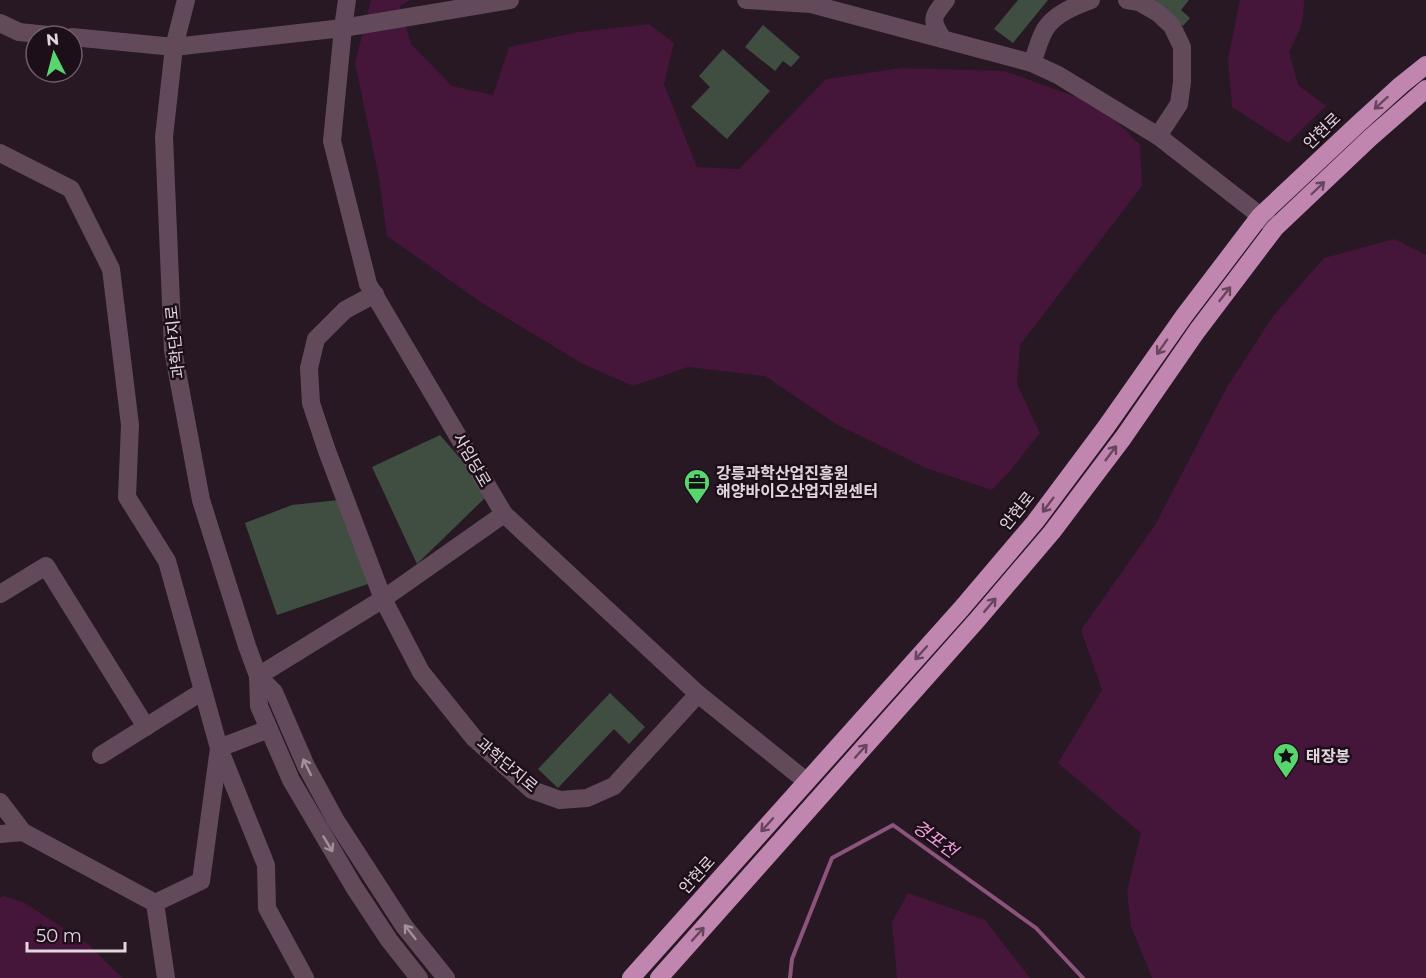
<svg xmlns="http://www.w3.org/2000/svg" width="1426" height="978" viewBox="0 0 1426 978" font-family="Montserrat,'Noto Sans KR',sans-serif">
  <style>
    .green { fill: #45153a }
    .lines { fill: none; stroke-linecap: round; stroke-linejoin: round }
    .stream { stroke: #8c547c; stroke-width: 4 }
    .building { fill: #3f4e40 }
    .minor { stroke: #624a5b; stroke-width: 18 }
    .highway { stroke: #c186b0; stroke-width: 18 }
    .oneway { stroke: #67455d }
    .oneway2 { stroke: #a2909c }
    .labels { text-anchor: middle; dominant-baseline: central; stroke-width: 5; stroke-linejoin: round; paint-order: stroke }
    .street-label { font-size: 16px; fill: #e1d6dd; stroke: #1d0f19 }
    .poi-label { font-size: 16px; font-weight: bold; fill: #e1d6dd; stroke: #1d0f19; text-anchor: start }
    .water-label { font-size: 18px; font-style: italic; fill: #f2a0db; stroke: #1d0f19 }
  </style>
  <rect width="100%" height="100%" fill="#271823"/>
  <!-- green -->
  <g class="green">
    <polygon points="371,0 410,0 400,6 411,44 452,86 493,95 509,47 578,32 649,24 674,43 664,84 697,167 739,169 826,79 902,68 1005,71 1103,107 1140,145 1142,186 1020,345 1017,384 1040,433 1009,472 992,490 926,468 836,424 765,376 688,367 633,386 583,364 482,303 387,236 379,178 355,63"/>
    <path d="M1240,0h64c0,24 -5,32 -15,52l9,33 28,21 -38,37 -56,-36 -4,-49z"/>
    <polygon points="1394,239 1426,255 1426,978 1152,978 1131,926 1127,891 1141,833 1058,763 1102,690 1081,630 1155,525 1227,387 1273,316 1324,258"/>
    <polygon points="908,893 985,920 1030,978 897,978 892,922"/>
    <polygon points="4,896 25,903 89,945 122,978 0,978 0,898"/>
  </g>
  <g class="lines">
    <!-- stream -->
    <polyline class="stream" points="790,978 792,959 832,858 893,825 1036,928 1083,978"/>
  </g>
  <!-- building -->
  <g class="building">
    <polygon points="1018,0 1048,0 1013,43 994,29"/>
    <polygon points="1151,0 1189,0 1181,10 1190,18 1183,26"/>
    <polygon points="763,25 800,57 791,67 783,61 775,71 745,47"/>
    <polygon points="723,49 770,91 727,139 691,107 710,87 699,76"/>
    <polygon points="440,435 490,493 417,564 372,467"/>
    <polygon points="339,500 368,584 277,615 245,523 292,505"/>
    <polygon points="610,693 645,727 629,744 614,729 558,788 538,769"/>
  </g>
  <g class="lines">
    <!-- minor -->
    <g class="minor">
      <polyline points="186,0 174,47 164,137 173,350 201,500 247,646 258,676 259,706 291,780 354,887 389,940 419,978"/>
      <polyline points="347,0 343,28 332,141 368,284 504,514 698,694 806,781"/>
      <polyline points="746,0 811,4 1032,63 1058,75 1158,136 1272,225"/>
      <polyline points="1127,0 1139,2 1158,13 1172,26 1182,47 1182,82 1179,104 1158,136"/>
      <polyline points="0,23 19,32 58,36"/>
      <polyline points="72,37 174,47 343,28 510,0"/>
      <path d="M943,39c-13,-19 -11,-22 3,-39"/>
      <path d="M1032,63c5,-12 8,-29 17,-39 10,-12 28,-19 42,-24"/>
      <polyline points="0,153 71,189 111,269 130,425 127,497 167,561 219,748 266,865 267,908 305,978"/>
      <polyline points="375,294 345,310 316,339 309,368 311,403 327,451 383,599 421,672 474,738 532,790 560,800 587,798 614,786 698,694"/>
      <polyline points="0,594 46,566 146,727"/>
      <polyline points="258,676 274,692 306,766 336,821 404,926 446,978"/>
      <polyline points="258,676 383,599 504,514"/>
      <polyline points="101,755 203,691"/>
      <polyline points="0,802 23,832 155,903"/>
      <polyline points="0,834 23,832"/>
      <polyline points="166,978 155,903 201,881 219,748 269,729"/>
    </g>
    <!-- highway -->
    <g class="highway">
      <polyline points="631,978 961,609 1035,522 1106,427 1184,316 1260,216 1358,124 1401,85 1426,65"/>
      <polyline points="659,978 978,619 1052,532 1123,438 1197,331 1275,228 1370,138 1426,89"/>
    </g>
  </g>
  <!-- one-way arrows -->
  <defs><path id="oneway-shaft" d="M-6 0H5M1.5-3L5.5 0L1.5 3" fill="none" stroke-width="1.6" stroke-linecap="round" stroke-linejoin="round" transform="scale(1.5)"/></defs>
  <g class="oneway">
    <use href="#oneway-shaft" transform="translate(1381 103) rotate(138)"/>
    <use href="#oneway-shaft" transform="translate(1318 188) rotate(-44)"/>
    <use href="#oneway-shaft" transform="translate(1225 294) rotate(-52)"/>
    <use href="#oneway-shaft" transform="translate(1162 347) rotate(125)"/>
    <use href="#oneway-shaft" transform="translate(1111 453) rotate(-53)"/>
    <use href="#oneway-shaft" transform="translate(1048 505) rotate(127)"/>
    <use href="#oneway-shaft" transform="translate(990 605) rotate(-50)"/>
    <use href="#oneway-shaft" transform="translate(921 653) rotate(132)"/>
    <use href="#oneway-shaft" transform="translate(861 751) rotate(-48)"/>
    <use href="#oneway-shaft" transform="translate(767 825) rotate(132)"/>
    <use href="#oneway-shaft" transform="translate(698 934) rotate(-48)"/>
  </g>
  <g class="oneway2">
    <use href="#oneway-shaft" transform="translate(307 767) rotate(-116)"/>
    <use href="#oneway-shaft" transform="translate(328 844) rotate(59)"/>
    <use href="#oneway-shaft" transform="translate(410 932) rotate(-128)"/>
  </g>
  <!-- icons -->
  <defs>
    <g id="office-pin" transform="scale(1.35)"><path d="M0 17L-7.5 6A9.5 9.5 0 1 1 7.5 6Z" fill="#59d56f" stroke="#1d0f19"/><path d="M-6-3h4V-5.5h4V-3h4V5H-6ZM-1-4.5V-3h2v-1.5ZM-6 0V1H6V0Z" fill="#111"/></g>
    <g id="sight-pin" transform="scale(1.35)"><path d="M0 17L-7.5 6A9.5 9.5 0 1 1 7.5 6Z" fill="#59d56f" stroke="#1d0f19"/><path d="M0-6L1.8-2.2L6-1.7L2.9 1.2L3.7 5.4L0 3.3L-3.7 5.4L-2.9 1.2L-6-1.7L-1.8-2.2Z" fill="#111"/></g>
  </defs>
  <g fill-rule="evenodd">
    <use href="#office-pin" x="697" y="482"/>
    <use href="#sight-pin" x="1286" y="756"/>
  </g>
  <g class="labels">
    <!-- street labels -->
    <g class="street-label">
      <text transform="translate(1322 131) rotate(-44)">안현로</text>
      <text transform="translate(175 342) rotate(-96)">과학단지로</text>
      <text transform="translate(472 460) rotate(60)">사임당로</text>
      <text transform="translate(1017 511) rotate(-51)">안현로</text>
      <text transform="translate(507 765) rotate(40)">과학단지로</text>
      <text transform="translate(697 875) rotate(-48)">안현로</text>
    </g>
    <!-- poi labels -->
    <g class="poi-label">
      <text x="716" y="473">강릉과학산업진흥원<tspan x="716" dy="18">해양바이오산업지원센터</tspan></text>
      <text x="1306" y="756">태장봉</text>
    </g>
    <!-- water labels -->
    <g class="water-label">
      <text transform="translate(935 839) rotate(36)">경포천</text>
    </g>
  </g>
  <!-- north arrow -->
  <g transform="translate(54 54) rotate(354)"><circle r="28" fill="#1d0f19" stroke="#6b5f67" stroke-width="1.5"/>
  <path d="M0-4.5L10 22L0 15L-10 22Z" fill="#59d56f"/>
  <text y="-9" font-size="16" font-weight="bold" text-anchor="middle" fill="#e1d6dd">N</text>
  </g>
  <!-- scale -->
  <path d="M27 942v9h98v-9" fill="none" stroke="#e1d6dd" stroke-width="3"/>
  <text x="36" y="942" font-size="18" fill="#e1d6dd" stroke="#1d0f19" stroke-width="4.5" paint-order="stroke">50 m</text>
</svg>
